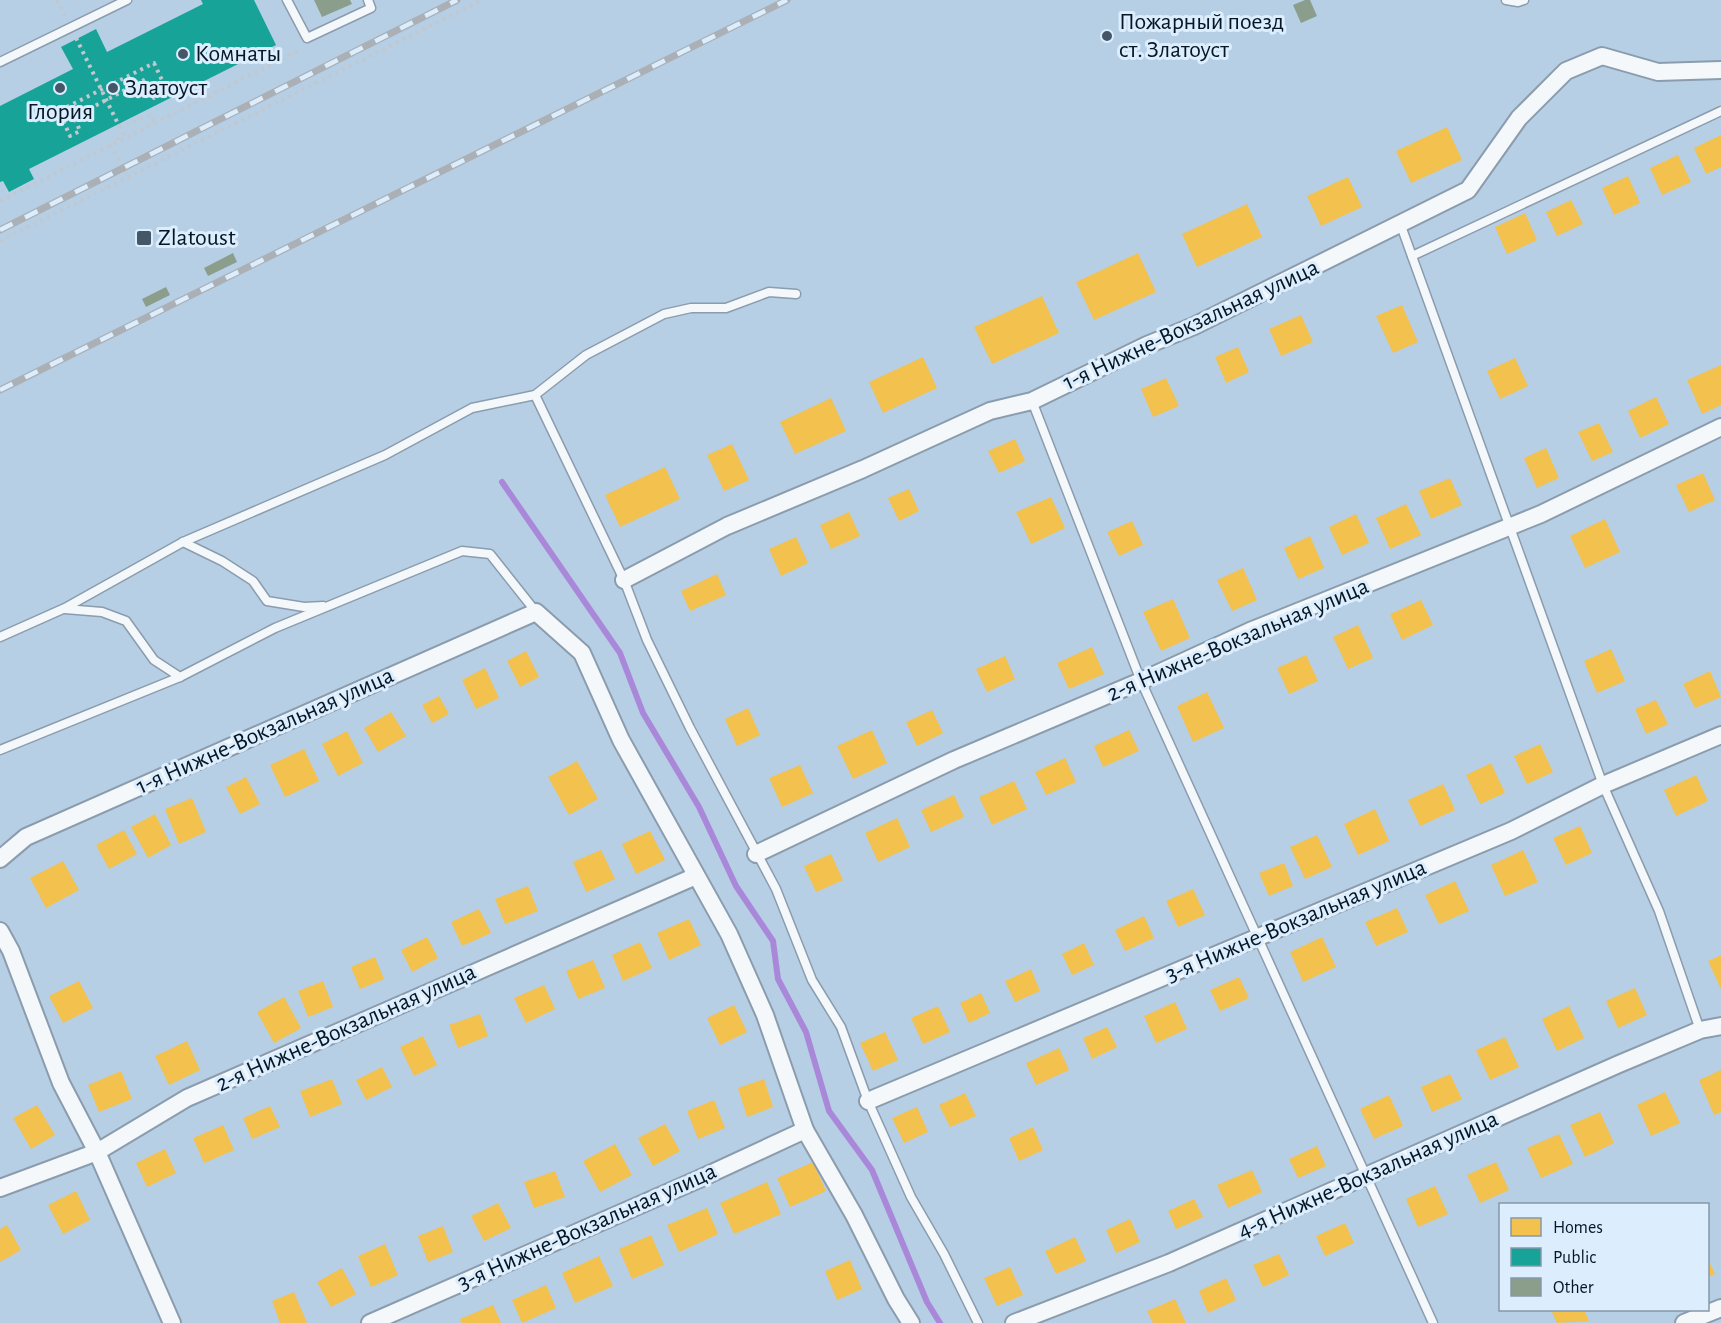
<svg xmlns="http://www.w3.org/2000/svg" width="1721" height="1323" viewBox="0 0 1721 1323" font-family="'Alegreya Sans',sans-serif">
  <style>
    .homes { fill: #f2c14e }
    .public { fill: #17a398 }
    .lines { fill: none; stroke-linecap: round; stroke-linejoin: round }
    .stream { stroke: #a988da; stroke-width: 6 }
    .building { fill: #8b9e8c }
    .lane-casing { stroke: #8a9cad; stroke-width: 11 }
    .street-casing { stroke: #8a9cad; stroke-width: 20 }
    .path { stroke: #c1c8cf; stroke-width: 4; stroke-dasharray: 3 4.5; stroke-linecap: butt }
    .lane { stroke: #f4f8fb; stroke-width: 8 }
    .street { stroke: #f4f8fb; stroke-width: 16 }
    .rail-casing { stroke: #aab0b5; stroke-width: 7 }
    .rail { stroke: #dceefe; stroke-width: 4.5; stroke-dasharray: 14; stroke-linecap: butt }
    .poi-dot { fill: #435768; stroke: #dceefe; stroke-width: 2 }
    .labels { text-anchor: middle; dominant-baseline: central; stroke-width: 6; stroke-linejoin: round; paint-order: stroke }
    .poi-label { font-size: 24px; fill: #051624; stroke: #dceefe; text-anchor: start }
    .street-label { font-size: 24px; fill: #051624; stroke: #dceefe }
  </style>
  <rect width="100%" height="100%" fill="#b7cfe5"/>
  <!-- homes -->
  <g class="homes">
    <polygon points="1447,127 1462,160 1411,183 1396,151"/>
    <polygon points="1721,135 1721,167 1706,174 1694,148"/>
    <polygon points="1678,155 1691,182 1662,195 1650,168"/>
    <polygon points="1628,176 1640,203 1614,215 1602,188"/>
    <polygon points="1348,177 1362,207 1321,226 1307,196"/>
    <polygon points="1571,200 1583,224 1557,236 1546,212"/>
    <polygon points="1247,204 1262,237 1197,267 1182,234"/>
    <polygon points="1525,213 1537,240 1507,254 1495,227"/>
    <polygon points="1138,253 1156,292 1094,320 1076,282"/>
    <polygon points="1042,296 1059,333 992,364 974,327"/>
    <polygon points="1402,305 1418,342 1393,353 1376,316"/>
    <polygon points="1301,315 1313,342 1281,356 1269,329"/>
    <polygon points="1238,347 1249,372 1226,383 1215,357"/>
    <polygon points="923,357 937,388 883,413 869,382"/>
    <polygon points="1515,358 1528,386 1500,399 1487,371"/>
    <polygon points="1721,365 1721,405 1702,414 1687,380"/>
    <polygon points="1166,378 1179,406 1153,417 1141,389"/>
    <polygon points="1656,397 1669,424 1640,438 1628,411"/>
    <polygon points="831,398 846,431 795,454 780,422"/>
    <polygon points="1599,423 1613,452 1592,461 1578,432"/>
    <polygon points="1015,439 1025,461 999,473 988,451"/>
    <polygon points="732,444 749,480 724,491 707,455"/>
    <polygon points="1546,448 1559,478 1537,488 1524,458"/>
    <polygon points="665,467 680,499 620,527 605,495"/>
    <polygon points="1703,473 1715,500 1689,512 1676,485"/>
    <polygon points="1450,478 1462,505 1431,519 1419,491"/>
    <polygon points="909,489 919,511 899,521 888,498"/>
    <polygon points="1051,497 1065,528 1031,544 1016,512"/>
    <polygon points="1406,504 1421,535 1390,549 1376,518"/>
    <polygon points="849,512 860,536 831,549 820,525"/>
    <polygon points="1356,514 1369,543 1342,555 1329,527"/>
    <polygon points="1605,519 1620,552 1585,568 1570,536"/>
    <polygon points="1132,521 1143,545 1119,556 1107,532"/>
    <polygon points="1310,536 1324,568 1298,579 1284,548"/>
    <polygon points="796,537 808,563 781,576 769,549"/>
    <polygon points="1243,568 1257,600 1232,611 1217,580"/>
    <polygon points="717,574 726,595 690,611 681,591"/>
    <polygon points="1173,599 1190,638 1161,651 1143,612"/>
    <polygon points="1421,600 1433,625 1402,640 1390,614"/>
    <polygon points="1358,625 1373,658 1348,669 1333,637"/>
    <polygon points="1092,647 1104,674 1069,689 1057,663"/>
    <polygon points="1611,649 1625,681 1597,693 1584,661"/>
    <polygon points="526,651 539,677 520,687 507,661"/>
    <polygon points="1306,655 1318,681 1289,694 1277,668"/>
    <polygon points="1005,656 1015,679 987,692 976,669"/>
    <polygon points="485,668 499,698 476,709 462,680"/>
    <polygon points="1710,671 1721,697 1695,708 1683,684"/>
    <polygon points="1207,692 1224,728 1193,742 1177,706"/>
    <polygon points="439,696 449,714 432,723 422,705"/>
    <polygon points="1656,700 1668,724 1646,734 1635,709"/>
    <polygon points="748,708 760,735 737,746 725,719"/>
    <polygon points="932,710 943,733 917,746 906,722"/>
    <polygon points="391,712 406,736 378,752 364,728"/>
    <polygon points="872,730 887,763 853,779 837,746"/>
    <polygon points="1129,730 1139,751 1103,767 1094,746"/>
    <polygon points="347,731 363,763 338,776 322,744"/>
    <polygon points="1540,744 1553,772 1527,784 1514,756"/>
    <polygon points="304,749 319,781 285,797 270,765"/>
    <polygon points="1065,758 1076,782 1046,795 1035,772"/>
    <polygon points="577,761 598,799 569,815 548,777"/>
    <polygon points="1491,763 1505,793 1480,804 1466,775"/>
    <polygon points="800,765 813,793 782,807 769,778"/>
    <polygon points="1696,775 1708,801 1676,816 1664,790"/>
    <polygon points="246,777 260,804 240,814 226,787"/>
    <polygon points="1014,781 1027,809 992,825 979,797"/>
    <polygon points="1443,784 1455,810 1420,826 1408,800"/>
    <polygon points="954,795 964,817 931,832 921,810"/>
    <polygon points="192,798 206,832 179,844 165,809"/>
    <polygon points="1375,809 1389,841 1358,855 1344,824"/>
    <polygon points="155,814 171,845 148,858 131,827"/>
    <polygon points="897,818 910,847 878,862 865,833"/>
    <polygon points="1580,826 1592,853 1566,865 1553,838"/>
    <polygon points="124,830 137,854 109,869 96,845"/>
    <polygon points="650,831 665,860 636,874 622,844"/>
    <polygon points="1317,835 1332,867 1305,879 1290,847"/>
    <polygon points="601,850 615,879 586,892 573,862"/>
    <polygon points="1523,850 1538,882 1505,896 1491,865"/>
    <polygon points="831,854 843,880 816,892 804,866"/>
    <polygon points="63,861 79,890 46,908 30,878"/>
    <polygon points="1284,863 1293,886 1269,896 1259,873"/>
    <polygon points="1455,881 1469,911 1439,924 1425,895"/>
    <polygon points="528,886 538,911 505,924 495,899"/>
    <polygon points="1193,889 1205,915 1178,927 1166,901"/>
    <polygon points="1397,908 1408,932 1376,946 1365,922"/>
    <polygon points="479,909 491,933 462,946 451,922"/>
    <polygon points="1144,916 1154,938 1125,951 1115,930"/>
    <polygon points="689,919 701,945 669,960 657,933"/>
    <polygon points="427,937 438,958 412,972 401,950"/>
    <polygon points="1322,937 1336,967 1303,982 1290,952"/>
    <polygon points="640,942 652,968 623,981 612,955"/>
    <polygon points="1084,943 1094,965 1072,975 1062,954"/>
    <polygon points="1721,955 1721,989 1708,961"/>
    <polygon points="375,957 384,979 360,989 351,967"/>
    <polygon points="593,960 605,988 578,999 566,971"/>
    <polygon points="1031,969 1040,991 1015,1002 1005,981"/>
    <polygon points="1239,977 1249,998 1220,1011 1210,990"/>
    <polygon points="79,981 93,1008 63,1023 49,996"/>
    <polygon points="323,981 333,1007 308,1017 298,991"/>
    <polygon points="544,985 555,1009 526,1023 514,998"/>
    <polygon points="1635,988 1647,1015 1618,1028 1606,1001"/>
    <polygon points="981,993 990,1013 969,1023 960,1003"/>
    <polygon points="284,997 301,1028 274,1043 257,1012"/>
    <polygon points="1175,1002 1187,1029 1156,1043 1144,1016"/>
    <polygon points="734,1005 747,1032 720,1045 707,1018"/>
    <polygon points="938,1006 950,1032 923,1044 911,1018"/>
    <polygon points="1569,1006 1584,1038 1557,1051 1542,1019"/>
    <polygon points="480,1014 488,1036 458,1048 449,1025"/>
    <polygon points="1107,1027 1117,1047 1092,1059 1083,1038"/>
    <polygon points="885,1032 898,1060 873,1071 860,1043"/>
    <polygon points="423,1036 437,1065 414,1076 400,1047"/>
    <polygon points="1505,1037 1519,1067 1490,1080 1476,1050"/>
    <polygon points="187,1041 200,1070 169,1085 155,1056"/>
    <polygon points="1059,1048 1069,1070 1036,1085 1026,1063"/>
    <polygon points="382,1067 392,1087 366,1100 356,1080"/>
    <polygon points="1721,1070 1721,1112 1714,1115 1699,1080"/>
    <polygon points="121,1071 132,1099 99,1112 88,1085"/>
    <polygon points="1450,1074 1462,1099 1432,1112 1421,1087"/>
    <polygon points="332,1079 342,1104 310,1117 300,1091"/>
    <polygon points="764,1079 773,1107 747,1117 738,1088"/>
    <polygon points="1665,1092 1680,1123 1651,1136 1637,1105"/>
    <polygon points="965,1093 976,1116 950,1127 939,1105"/>
    <polygon points="1389,1095 1403,1126 1374,1139 1360,1109"/>
    <polygon points="714,1100 725,1128 698,1139 687,1111"/>
    <polygon points="37,1105 55,1135 31,1149 13,1118"/>
    <polygon points="270,1106 280,1127 252,1139 243,1118"/>
    <polygon points="917,1107 928,1132 904,1143 892,1118"/>
    <polygon points="1600,1112 1614,1143 1585,1157 1570,1125"/>
    <polygon points="665,1124 680,1151 653,1166 638,1138"/>
    <polygon points="223,1125 234,1150 204,1163 193,1138"/>
    <polygon points="1033,1127 1043,1150 1019,1161 1009,1138"/>
    <polygon points="1559,1134 1573,1164 1541,1178 1527,1148"/>
    <polygon points="615,1144 632,1175 600,1192 583,1161"/>
    <polygon points="1317,1146 1326,1166 1298,1178 1289,1159"/>
    <polygon points="165,1149 176,1173 147,1187 136,1163"/>
    <polygon points="813,1162 826,1191 790,1207 777,1178"/>
    <polygon points="1496,1162 1509,1190 1480,1203 1467,1175"/>
    <polygon points="1252,1170 1262,1192 1228,1208 1217,1185"/>
    <polygon points="555,1171 565,1197 534,1208 524,1182"/>
    <polygon points="767,1182 781,1214 734,1234 720,1203"/>
    <polygon points="1435,1186 1448,1214 1418,1227 1406,1199"/>
    <polygon points="76,1191 90,1220 63,1234 48,1205"/>
    <polygon points="1194,1199 1203,1217 1176,1229 1168,1211"/>
    <polygon points="498,1203 511,1228 484,1241 471,1216"/>
    <polygon points="707,1208 718,1234 679,1252 667,1225"/>
    <polygon points="1130,1219 1140,1242 1116,1253 1106,1230"/>
    <polygon points="1345,1223 1354,1243 1325,1256 1316,1236"/>
    <polygon points="7,1225 21,1250 0,1262 0,1229"/>
    <polygon points="443,1226 453,1252 428,1262 418,1236"/>
    <polygon points="651,1235 664,1265 632,1279 619,1249"/>
    <polygon points="1075,1237 1086,1261 1056,1274 1045,1251"/>
    <polygon points="385,1244 398,1275 371,1287 358,1256"/>
    <polygon points="1279,1254 1289,1275 1263,1287 1253,1265"/>
    <polygon points="599,1256 613,1286 575,1303 562,1273"/>
    <polygon points="1708,1259 1715,1274 1708,1277"/>
    <polygon points="850,1260 862,1289 837,1300 825,1271"/>
    <polygon points="1010,1267 1023,1295 997,1306 984,1278"/>
    <polygon points="342,1268 356,1294 331,1307 317,1282"/>
    <polygon points="1226,1278 1236,1300 1208,1313 1199,1291"/>
    <polygon points="546,1285 556,1308 522,1323 512,1300"/>
    <polygon points="294,1292 307,1323 280,1323 272,1301"/>
    <polygon points="1175,1299 1186,1323 1153,1323 1147,1311"/>
    <polygon points="493,1305 501,1323 461,1323 460,1319"/>
    <polygon points="1551,1310 1584,1310 1589,1321 1557,1323"/>
  </g>
  <!-- public -->
  <polygon class="public" points="201,0 254,0 276,45 29,169 34,179 9,192 3,181 0,182 0,106 73,69 61,47 96,29 107,52 203,4"/>
  <g class="lines">
    <!-- stream -->
    <polyline class="stream" points="502,482 620,653 643,713 699,807 736,886 773,941 778,979 806,1032 829,1111 872,1170 927,1302 940,1323"/>
  </g>
  <!-- building -->
  <g class="building">
    <polygon points="314,0 350,0 352,4 322,17"/>
    <polygon points="1305,0 1310,0 1317,16 1301,23 1293,5"/>
    <polygon points="233,253 237,262 208,276 204,268"/>
    <polygon points="166,287 170,295 146,307 142,299"/>
  </g>
  <g class="lines">
    <!-- lane casing -->
    <g class="lane-casing">
      <g id="lane">
        <polyline points="287,0 307,38 371,8 368,0"/>
        <polyline points="1506,0 1518,2 1524,0"/>
        <polyline points="0,62 127,0"/>
        <polyline points="1400,223 1603,785 1659,911 1700,1030"/>
        <polyline points="1412,256 1721,111"/>
        <polyline points="535,395 624,580 647,640 690,728 776,889 812,980 841,1027 868,1101 911,1197 944,1254 978,1323"/>
        <polyline points="1032,401 1141,681 1433,1323"/>
        <polyline points="183,542 222,561 253,581 267,601 304,607 323,606"/>
        <polyline points="65,609 102,612 126,621 154,660 180,677"/>
        <polyline points="0,637 65,608 183,542 385,455 472,408 535,395 586,355 664,314 691,308 726,308 769,292 796,294"/>
        <polyline points="0,750 180,677 275,628 462,551 490,554 536,612"/>
      </g>
    </g>
    <!-- street casing -->
    <g class="street-casing">
      <g id="street">
        <polyline points="624,580 727,526 863,469 990,411 1032,401 1147,345 1194,326 1468,190 1519,118 1566,71 1602,56 1658,72 1721,70"/>
        <polyline points="756,854 954,760 1141,681 1250,631 1541,514 1721,427"/>
        <polyline points="0,859 26,837 536,612 582,653 621,740 729,934 765,1015 805,1130 854,1215 896,1299 911,1323"/>
        <polyline points="0,931 11,951 61,1083 97,1152 172,1323"/>
        <polyline points="868,1101 1511,831 1603,785 1721,735"/>
        <polyline points="0,1188 97,1152 187,1098 696,876"/>
        <polyline points="370,1323 699,1179 805,1130"/>
        <polyline points="1014,1323 1169,1263 1619,1064 1700,1030 1721,1026"/>
        <polyline points="1684,1323 1721,1308"/>
      </g>
    </g>
    <!-- path -->
    <g class="path">
      <polyline points="57,0 66,18"/>
      <polyline points="76,38 123,134 116,140"/>
      <polygon points="154,63 167,91 154,98 146,79 74,117 80,131 70,136 59,111"/>
      <polyline points="119,127 151,115 155,123"/>
      <polyline points="110,145 129,178"/>
      <polyline points="0,201 302,49"/>
      <polyline points="0,241 482,0"/>
    </g>
    <!-- lane -->
    <use href="#lane" class="lane"/>
    <!-- street -->
    <use href="#street" class="street"/>
    <!-- rail casing -->
    <g class="rail-casing">
      <g id="rail">
        <polyline points="0,230 457,0"/>
        <polyline points="0,390 787,0"/>
      </g>
    </g>
    <!-- rail -->
    <use href="#rail" class="rail"/>
  </g>
  <!-- markers -->
  <g class="poi-dot">
    <circle cx="1107" cy="36" r="6"/>
    <circle cx="183" cy="54" r="6"/>
    <circle cx="60" cy="88" r="6"/>
    <circle cx="113" cy="88" r="6"/>
    <rect x="136" y="230" width="16" height="16" rx="3"/>
  </g>
  <g class="labels">
    <!-- poi labels -->
    <g class="poi-label">
      <text x="1119" y="22">Пожарный поезд<tspan x="1119" dy="28">ст. Златоуст</tspan></text>
      <text x="195" y="54">Комнаты</text>
      <text x="125" y="88">Златоуст</text>
      <text x="60" y="112" text-anchor="middle">Глория</text>
      <text x="158" y="238">Zlatoust</text>
    </g>
    <!-- street labels -->
    <g class="street-label">
      <text transform="translate(1191 325) rotate(-25)">1-я Нижне-Вокзальная улица</text>
      <text transform="translate(1238 640) rotate(-23)">2-я Нижне-Вокзальная улица</text>
      <text transform="translate(265 731) rotate(-24)">1-я Нижне-Вокзальная улица</text>
      <text transform="translate(1296 921) rotate(-23)">3-я Нижне-Вокзальная улица</text>
      <text transform="translate(346 1028) rotate(-24)">2-я Нижне-Вокзальная улица</text>
      <text transform="translate(1368 1175) rotate(-24)">4-я Нижне-Вокзальная улица</text>
      <text transform="translate(587 1227) rotate(-24)">3-я Нижне-Вокзальная улица</text>
    </g>
  </g>
  <!-- legend -->
  <rect x="1499" y="1203" width="210" height="108" fill="#dceefe" stroke="#8698a7" stroke-width="1.5"/>
  <rect x="1511" y="1218" width="30" height="18" fill="#f2c14e" stroke="#8698a7" stroke-width="1.5"/>
  <text x="1553" y="1233" font-size="18" fill="#051624">Homes</text>
  <rect x="1511" y="1248" width="30" height="18" fill="#17a398" stroke="#8698a7" stroke-width="1.5"/>
  <text x="1553" y="1263" font-size="18" fill="#051624">Public</text>
  <rect x="1511" y="1278" width="30" height="18" fill="#8b9e8c" stroke="#8698a7" stroke-width="1.5"/>
  <text x="1553" y="1293" font-size="18" fill="#051624">Other</text>
</svg>
